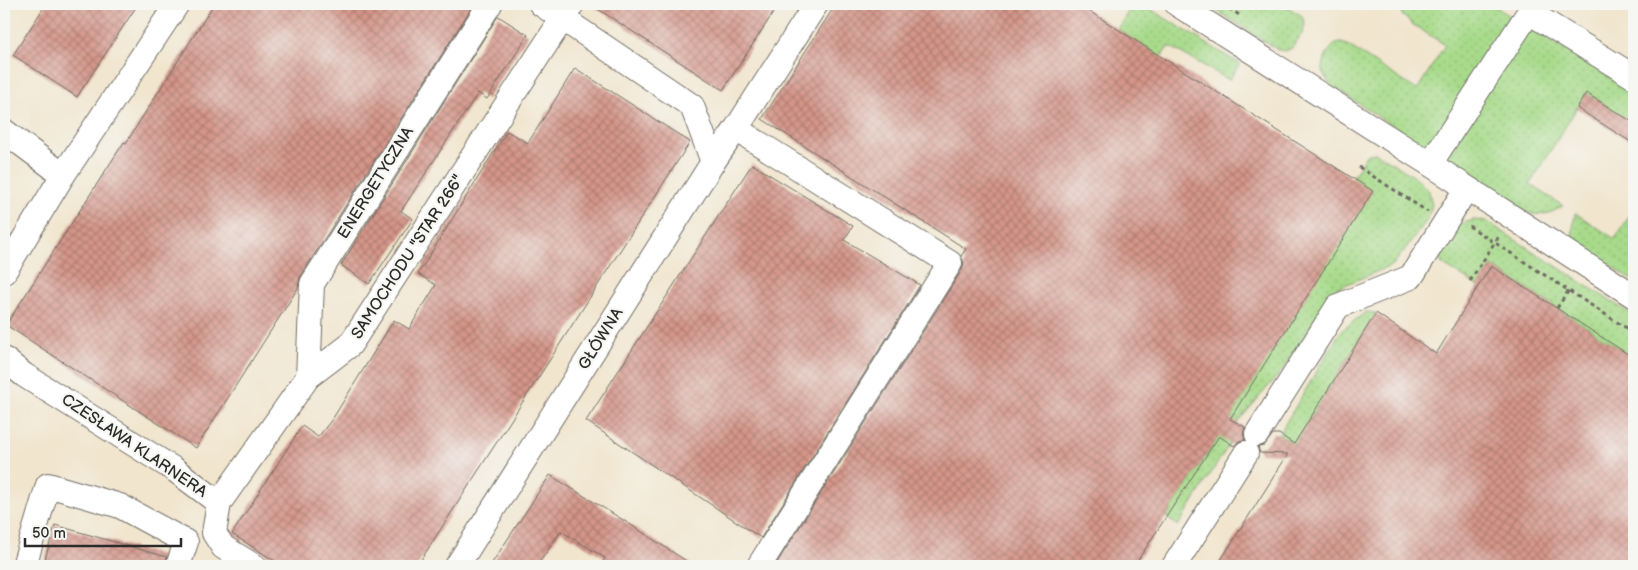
<svg xmlns="http://www.w3.org/2000/svg" width="1638" height="570" viewBox="0 0 1638 570" font-family="'Balsamiq Sans',sans-serif">
  <style>
    .grass { fill: url(#grass-dots); stroke: #69825a }
    .building { fill: url(#building-cross-hatch) }
    .lines { fill: none; stroke-linecap: round; stroke-linejoin: round }
    .minor-casing { stroke: #706c64; stroke-width: 26 }
    .path { stroke: #706c64; stroke-width: 3; stroke-dasharray: 4 4; stroke-linecap: butt }
    .minor { stroke: #fff; stroke-width: 24 }
    .labels { text-anchor: middle; dominant-baseline: central; stroke-width: 4.5; stroke-linejoin: round; paint-order: stroke }
    .street-label { font-size: 16px; fill: #2b2b2b; stroke: #f6f6f2 }
  </style>
  <defs>
    <pattern id="grass-dots" width="8" height="8" patternUnits="userSpaceOnUse" patternTransform="scale(1.25)"><rect width="8" height="8" fill="#a7da8a"/><path d="M2 2h.1M6 6h.1" fill="none" stroke="#90bb77" stroke-width="1.8" stroke-linecap="round"/></pattern>
    <pattern id="building-cross-hatch" width="8" height="8" patternUnits="userSpaceOnUse" patternTransform="scale(1.25)"><rect width="8" height="8" fill="#d5968a"/><path d="M0 0l8 8M0 8l8-8" fill="none" stroke="#ad7b71"/></pattern>
  </defs>
  <rect width="100%" height="100%" fill="#f6f6f2"/>
  <filter id="ink" filterUnits="userSpaceOnUse"><feTurbulence type="fractalNoise" baseFrequency=".02" numOctaves="2"/><feDisplacementMap in="SourceGraphic" scale="10" xChannelSelector="R" yChannelSelector="G"/><feConvolveMatrix kernelMatrix="1 2 1 2 8 2 1 2 1" color-interpolation-filters="sRGB"/></filter>
  <filter id="wash" filterUnits="userSpaceOnUse"><feTurbulence type="fractalNoise" baseFrequency=".0096" numOctaves="4" result="noise"/><feDisplacementMap in="SourceGraphic" scale="20" xChannelSelector="R" yChannelSelector="G"/><feGaussianBlur stdDeviation="1.12" result="paint"/><feColorMatrix in="noise" values="0 0 0 0 0 0 0 0 0 0 0 0 0 0 0 0 0 1.4 0 .05"/><feComposite in="paint" operator="in"/></filter>
  <g filter="url(#wash)">
    <rect width="100%" height="100%" fill="#f1e5cd"/>
    <!-- grass -->
    <g class="grass">
      <polygon points="1133,4 1142,4 1240,64 1229,80 1169,46 1161,57 1117,29"/>
      <polygon points="1209,4 1283,4 1302,16 1305,24 1303,32 1292,48 1286,51 1278,50 1210,6"/>
      <path d="M1403,4h88l143,88v31l-48,-30 -56,91 33,22c-15,9 -25,12 -41,4l-189,-123c-5,-5 -10,-11 -10,-18 0,-9 7,-26 18,-26 2,0 5,2 8,3l68,44 28,-45 -33,-21 -10,-9 -1,-9z"/>
      <polygon points="1375,152 1415,177 1429,191 1432,205 1428,219 1393,265 1333,290 1285,367 1237,423 1231,418 1352,179 1366,155"/>
      <polygon points="1634,208 1634,246 1632,251 1634,253 1634,281 1577,244 1572,236 1575,213 1615,239"/>
      <path d="M1473,220l13,1 148,95v42l-142,-92 -14,20 -36,-22c-7,-13 9,-29 16,-39z"/>
      <polygon points="1366,312 1376,313 1294,444 1279,434 1341,331"/>
      <polygon points="1219,436 1230,443 1178,526 1166,517"/>
    </g>
    <g id="blocks">
      <!-- building -->
      <g class="building">
        <polygon points="46,4 138,4 77,97 13,55"/>
        <polygon points="214,4 474,4 300,277 298,288 196,448 6,325 124,142 126,143"/>
        <polygon points="590,4 779,4 723,90"/>
        <polygon points="836,4 1078,4 1373,191 1230,419 1245,427 1243,434 1245,440 1239,441 1234,446 1219,436 1134,566 775,566 962,270 964,263 961,256 966,249 762,119"/>
        <polygon points="498,16 528,35 487,99 478,93 401,211 413,219 369,284 341,265"/>
        <polygon points="575,68 690,142 417,566 283,566 232,534 302,426 318,437 333,418 394,320 409,329 436,285 418,274 507,131 528,143"/>
        <polygon points="1586,93 1634,123 1634,144 1577,108"/>
        <polygon points="752,164 853,226 844,240 920,285 761,538 586,421"/>
        <polygon points="1491,266 1634,358 1634,566 1217,566 1288,454 1260,453 1258,447 1264,446 1273,434 1279,434 1294,444 1376,313 1436,354"/>
        <polygon points="550,475 628,523 694,566 600,566 605,558 561,531 537,566 490,566"/>
        <polygon points="55,525 167,557 165,566 43,566"/>
      </g>
    </g>
  </g>
  <g filter="url(#ink)">
    <use href="#blocks" fill-opacity="0" stroke="#706c64" stroke-width="1"/>
    <g class="lines">
      <!-- minor casing -->
      <g class="minor-casing">
        <g id="minor">
          <polyline points="541,4 692,106 713,162"/>
          <polyline points="1177,4 1430,164 1634,296"/>
          <polyline points="4,131 63,175 4,272"/>
          <polyline points="1430,164 1529,12 1634,77"/>
          <polyline points="63,175 177,4"/>
          <polyline points="4,359 24,375 175,470 219,503 214,533 223,547 254,566"/>
          <polyline points="308,377 312,284 490,4"/>
          <polyline points="1257,434 1338,306 1411,277 1466,189"/>
          <polyline points="219,503 308,377 350,345 572,4"/>
          <polyline points="24,566 48,485 120,506 186,542 178,566"/>
          <polyline points="457,566 713,162 736,129"/>
          <polyline points="759,566 950,263 736,129 816,4"/>
          <polyline points="1174,566 1246,453"/>
        </g>
      </g>
      <!-- path -->
      <g class="path">
        <polyline points="1222,4 1241,16"/>
        <polyline points="1359,167 1428,212"/>
        <polyline points="1469,226 1634,333"/>
        <polyline points="1470,281 1499,236"/>
        <polyline points="1557,308 1569,290"/>
      </g>
      <!-- minor -->
      <use href="#minor" class="minor"/>
    </g>
  </g>
  <g class="labels">
    <!-- street labels -->
    <g class="street-label">
      <text transform="translate(376 183) rotate(-58)">ENERGETYCZNA</text>
      <text transform="translate(408 257) rotate(-57)">SAMOCHODU "STAR 266"</text>
      <text transform="translate(601 339) rotate(-58)">GŁÓWNA</text>
      <text transform="translate(134 446) rotate(34)">CZESŁAWA KLARNERA</text>
    </g>
  </g>
  <!-- margin -->
  <rect width="1638" height="570" fill="none" stroke="#f6f6f2" stroke-width="20"/>
  <!-- scale -->
  <path d="M25 538v8h156v-8" fill="none" stroke="#2b2b2b" stroke-width="2.5"/>
  <text x="32" y="538" font-size="15" fill="#2b2b2b" stroke="#f6f6f2" stroke-width="4" paint-order="stroke">50 m</text>
</svg>
